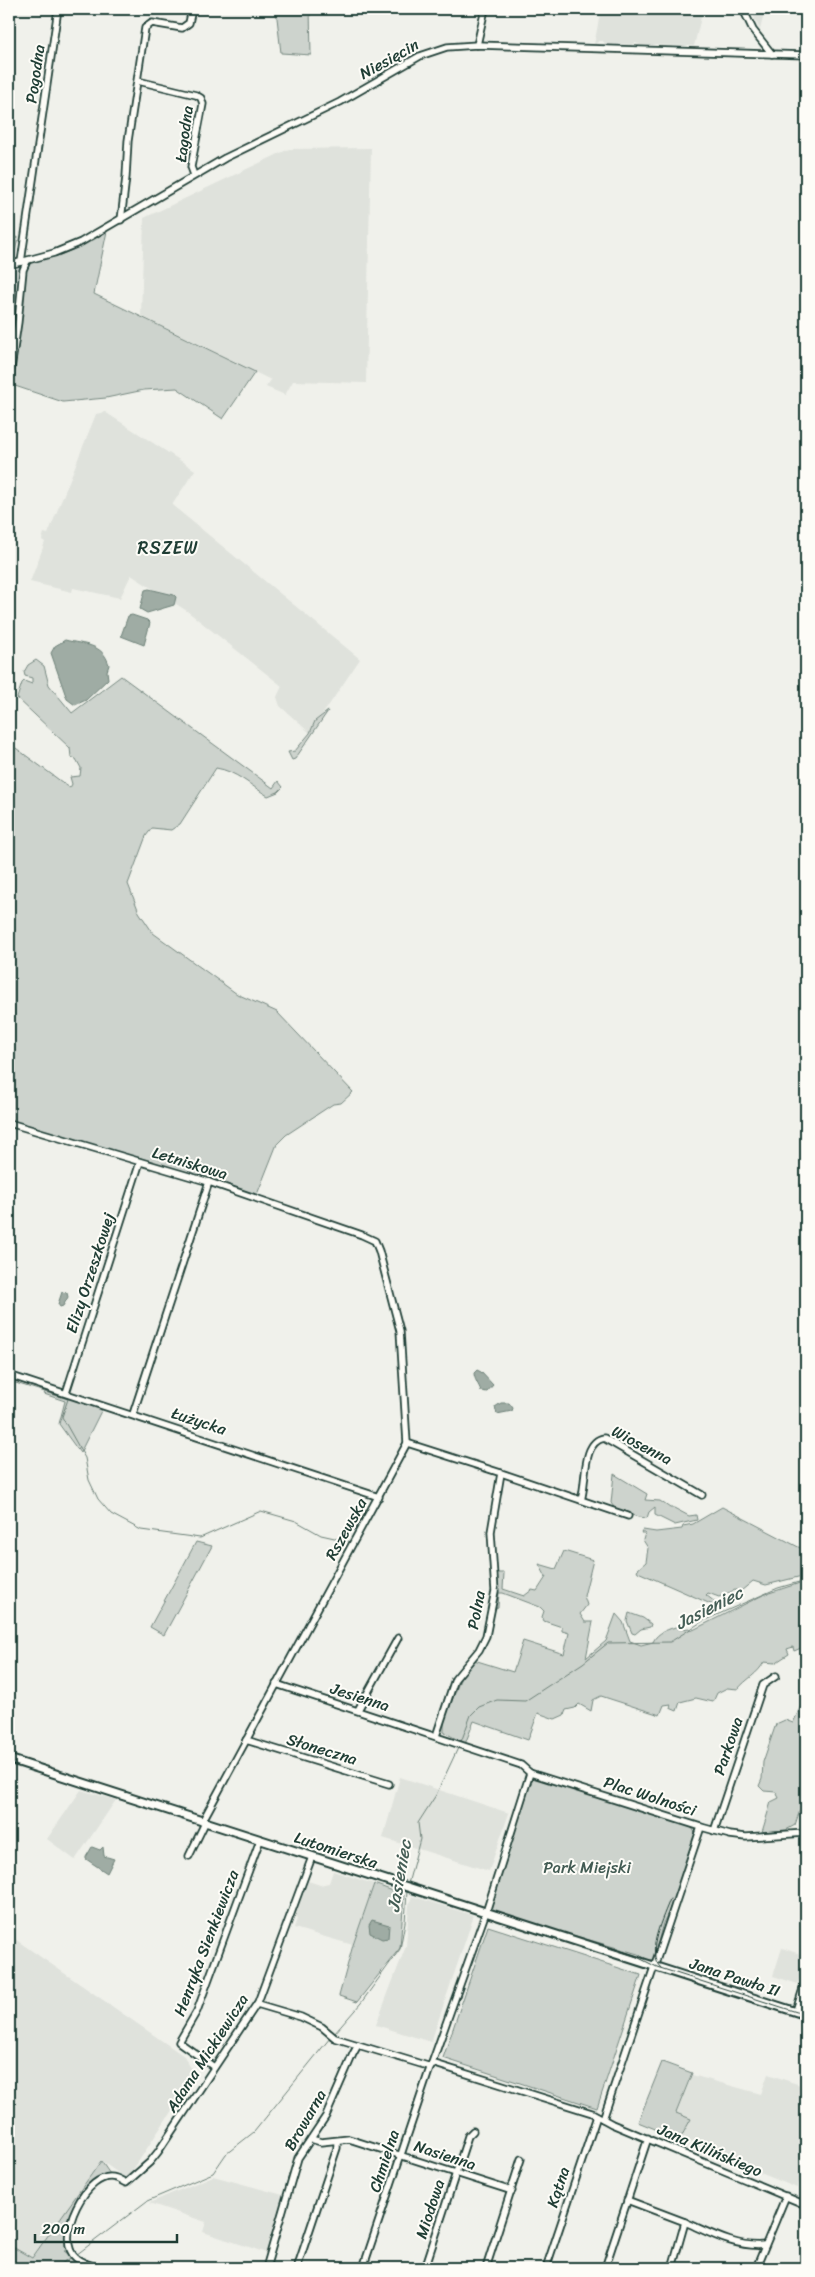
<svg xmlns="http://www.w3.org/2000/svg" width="815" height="2277" viewBox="0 0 815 2277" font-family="Sriracha,sans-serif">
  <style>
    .built { fill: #dfe2dc }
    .green { fill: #cdd3cd; stroke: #768880 }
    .water { fill: #9faca4; stroke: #6c8077 }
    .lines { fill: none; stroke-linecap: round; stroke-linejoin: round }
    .stream { stroke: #6c8077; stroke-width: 1 }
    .minor-casing { stroke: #1f3d34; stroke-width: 9 }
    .major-casing { stroke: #1f3d34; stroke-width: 11 }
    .minor { stroke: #fdfcf7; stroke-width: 5.5 }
    .major { stroke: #fdfcf7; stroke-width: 7 }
    .tram { stroke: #1f3d34; stroke-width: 1 }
    .labels { text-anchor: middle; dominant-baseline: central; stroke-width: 4; stroke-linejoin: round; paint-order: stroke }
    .street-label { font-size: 16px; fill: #1f3d34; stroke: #fdfcf7 }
    .park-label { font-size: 16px; fill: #425b53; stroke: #fdfcf7 }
    .neighbourhood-label { font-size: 18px; letter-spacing: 1px; fill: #1f3d34; stroke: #fdfcf7 }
    .water-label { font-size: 18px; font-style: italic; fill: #455e56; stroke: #fdfcf7 }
  </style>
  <rect width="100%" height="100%" fill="#f0f1eb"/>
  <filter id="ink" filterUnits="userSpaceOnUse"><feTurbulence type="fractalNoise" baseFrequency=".02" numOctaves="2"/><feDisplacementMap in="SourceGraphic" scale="10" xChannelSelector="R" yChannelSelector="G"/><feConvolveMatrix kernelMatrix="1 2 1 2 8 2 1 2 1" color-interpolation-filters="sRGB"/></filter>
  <g filter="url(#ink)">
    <!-- built -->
    <g class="built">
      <polygon points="601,9 703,9 694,46 640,45 635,43 633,45 605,44 603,41 599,41 594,45"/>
      <polygon points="750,9 765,9 760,30"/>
      <polygon points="371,148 366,383 293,381 285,395 266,387 271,380 141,316 144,218 289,149"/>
      <polygon points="105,412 195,470 172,505 360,659 310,733 280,706 277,697 282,686 187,611 131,575 120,598 73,588 72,592 30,582 45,542 42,540 44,533 48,534 96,414"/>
      <polygon points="400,1777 509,1813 489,1871 383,1838"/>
      <polygon points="81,1790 116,1800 75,1860 47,1839"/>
      <polygon points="333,1871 374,1884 353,1945 294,1928 297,1919 295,1915 308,1881 320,1885 329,1883"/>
      <polygon points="412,1896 472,1915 473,1918 431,2042 376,2025 406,1946 409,1905"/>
      <polygon points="9,1935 184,2056 195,2075 127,2179 101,2161 32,2258 9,2245"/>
      <polygon points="782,1948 806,1956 798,1984 773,1976"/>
      <polygon points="768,2074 806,2087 806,2162 797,2188 697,2147 698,2144 681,2137 690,2120 676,2113 692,2075 761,2094"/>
      <polygon points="213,2176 283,2195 267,2253 203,2232 206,2222 149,2203"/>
    </g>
    <!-- green -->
    <g class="green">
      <polygon points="276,9 310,9 311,55 281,53"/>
      <path d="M107,231l-13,63 161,78 -32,47 -46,-31 -33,2 -38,8 -43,4 -54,-18v-144l9,-3 -4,21c36,8 63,-10 93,-27z"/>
      <path d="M36,660l8,6 5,19 23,28 49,-37 152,112 5,-7 5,6 -5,5 -10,4c-17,-10 -32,-25 -52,-28l-36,56 -9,6 -19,-2 -6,8 -18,48 11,28 14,21 84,61 40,18 76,80 -12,11 -8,1 -47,31 -9,9 -21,53 -247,-77v-377l61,45 2,-4 -2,-7 10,-1 1,-8 -5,-9 -5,-2 -1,-9 -53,-50 5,-15 2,-2 8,3v-6l-7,-2 -1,-4 4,-7z"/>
      <polygon points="328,711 295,759 292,760 288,752 295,751 310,733 315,721"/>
      <polygon points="47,1389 103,1407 80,1453 59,1424 65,1401 44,1394"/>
      <polygon points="614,1474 647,1494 645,1500 660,1501 670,1508 674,1508 689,1516 696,1515 697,1520 675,1525 655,1515 655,1507 649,1512 647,1518 638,1517 616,1510 611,1503"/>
      <polygon points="722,1507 806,1551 806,1575 766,1585 753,1581 741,1591 735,1590 719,1597 708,1593 706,1595 715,1602 713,1605 638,1572 637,1570 646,1562 648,1548 643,1540 645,1533 641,1533 643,1530 656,1532 682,1529 683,1526 693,1524"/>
      <polygon points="196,1542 212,1546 164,1635 150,1627"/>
      <path d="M564,1551l29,9 -9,36 3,9 -7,9 5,8h8l-7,36 20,-17 10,-27 7,8 7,19 11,4 12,-3c4,-10 16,-13 26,-16l3,3 7,-1 4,2 70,-35 43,-14v65l-12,5 -1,-4 -6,2 2,5 -14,9 -11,-1c-6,12 -18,17 -26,27l-11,-1 -10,5 -4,9 -17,-4 -16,4 -3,9 -7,-3 1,-4 -7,1 -4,10 -59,-19 -8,4 -2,11 -12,-7 -4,4 -9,2 -2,5 -9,4 -17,-6 -10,27 -54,-19 -9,23 -21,-12v-10l17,-45 13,-17 39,12 10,-31 41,13 5,-21 -7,-2v-4l-18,-6 -2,-4 2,-6 -4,-4 -37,-14h-4l-1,14 -4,2 3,-36h7l-1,16 21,7 8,-6 5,1 9,-14 -7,-13 17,5z"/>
      <polygon points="629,1613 643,1618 651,1624 650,1627 641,1629 635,1634 632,1633 627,1621"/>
      <polygon points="806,1695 806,1792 795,1825 786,1830 762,1832 771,1802 779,1798 776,1792 764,1791 759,1786 762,1779 763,1762 776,1724 785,1720 793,1723"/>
      <polygon points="534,1777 688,1826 693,1829 696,1835 669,1911 663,1923 653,1960 648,1960 638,1954 493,1912 490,1906 530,1780"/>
      <polygon points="374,1884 404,1895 400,1948 357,2002 339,1996 353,1945"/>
      <polygon points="488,1926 641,1975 597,2108 443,2058"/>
      <polygon points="662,2062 692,2073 676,2113 691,2119 681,2137 675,2137 638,2122"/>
      <polygon points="101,2161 112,2177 88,2188 68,2232 71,2251 64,2251 81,2263 80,2268 9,2268 9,2245 32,2258"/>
    </g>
    <!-- water -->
    <g class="water">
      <polygon points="149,589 174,595 176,597 174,605 147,613 140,609 145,590"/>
      <polygon points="132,615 147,620 150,623 144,645 121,636 128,616"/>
      <path d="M65,640c19,5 38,3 44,25l-2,6 1,8 -22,21 -11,5 -8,-6 -16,-46 4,-7z"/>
      <polygon points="62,1292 67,1293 68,1297 63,1306 60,1307 58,1304"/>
      <path d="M477,1370l4,2 12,13 -6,7 -6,-1c-2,-6 -7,-12 -7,-18z"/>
      <polygon points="501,1403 509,1403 513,1408 512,1411 497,1414 495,1407"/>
      <polygon points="92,1847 100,1850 103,1847 104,1856 114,1859 107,1873 86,1859 86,1857"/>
      <polygon points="372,1920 389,1925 388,1938 382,1939 370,1933 369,1925"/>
    </g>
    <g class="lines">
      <!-- stream -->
      <g class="stream">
        <polyline points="9,1381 68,1399 62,1417 85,1458 89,1480 98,1499 111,1514 141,1530 200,1538 261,1511 296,1521 321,1535 348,1541"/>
        <polyline points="461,1742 471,1715 479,1707 497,1700 525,1701 583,1663 608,1643 670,1642 703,1621 778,1588 806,1580"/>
        <polyline points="408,1884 420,1839 418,1823 436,1795 458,1748"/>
        <polyline points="335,2033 361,2003 400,1949 405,1922 407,1891"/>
        <polyline points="76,2255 147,2201 213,2173 226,2154 254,2132 330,2038"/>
        <polyline points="55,2268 72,2257"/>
      </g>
      <!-- minor casing -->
      <g class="minor-casing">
        <g id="minor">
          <polyline points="743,9 753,30 772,54"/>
          <polyline points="477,45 485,9"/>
          <polyline points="138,81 196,95 201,98 203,104 191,167 194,175"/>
          <polyline points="121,220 126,177 128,141 145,28 152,23 182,28 189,23 192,9"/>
          <polyline points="21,262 58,9"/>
          <polyline points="9,265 54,253 81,242 225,158 340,102 420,56 447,47 477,45 806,55"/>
          <polyline points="9,382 18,322 23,270 27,261"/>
          <polyline points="9,1123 209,1182 362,1235 375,1241 379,1251 400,1331 407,1443 202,1822"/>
          <polyline points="9,1375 379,1497"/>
          <polyline points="66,1393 140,1162"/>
          <polyline points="133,1414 209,1182"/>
          <polyline points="407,1443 501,1473 491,1532 495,1591 486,1636 479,1650 455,1679 436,1736"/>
          <polyline points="501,1473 628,1516"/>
          <path d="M581,1500c6,-17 0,-58 23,-62l98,57"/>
          <polyline points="276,1684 521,1765 530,1773"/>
          <polyline points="358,1710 398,1638"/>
          <polyline points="246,1740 389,1784"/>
          <polyline points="530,1773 701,1827 603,2119"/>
          <polyline points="701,1827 730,1835 746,1837 806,1833"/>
          <polyline points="714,1831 763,1685 776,1676"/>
          <polyline points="189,1856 205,1823"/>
          <polyline points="257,2004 301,2017 322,2027 335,2038 431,2067"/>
          <polyline points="796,2011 806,1979"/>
          <polyline points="432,2063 592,2113 612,2124 806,2205"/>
          <polyline points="214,2067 179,2042 197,2011 260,1840"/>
          <polyline points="311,2139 321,2142 349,2139 512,2191"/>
          <polyline points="627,2200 685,2222 672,2268"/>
          <path d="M685,2222c25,11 52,26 80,23"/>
          <path d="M101,2268c-8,-2 -18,-4 -25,-10 -23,-19 11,-90 40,-80 4,1 7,4 10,5l24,-21 8,-10 100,-150 54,-145"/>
          <polyline points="266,2268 298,2158 326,2116 353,2054 358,2045"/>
          <polyline points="297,2268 337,2148 337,2141"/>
          <polyline points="363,2268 428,2074 487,1909 530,1773"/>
          <polyline points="425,2268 468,2136 473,2131"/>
          <polyline points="486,2268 521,2159"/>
          <polyline points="546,2268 597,2116"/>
          <polyline points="605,2268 648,2138"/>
          <polyline points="756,2268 786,2196"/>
        </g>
      </g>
      <!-- major casing -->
      <g class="major-casing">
        <polyline id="major" points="9,1759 806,2015"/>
      </g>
      <!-- minor -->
      <use href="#minor" class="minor"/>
      <!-- major -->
      <use href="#major" class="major"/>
      <!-- tram -->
      <g class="tram">
        <polyline points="599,1945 637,1957 657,1967 806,2015"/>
        <path d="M661,1968c-17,-15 3,-52 9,-69"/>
      </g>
    </g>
  </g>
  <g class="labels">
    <!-- street labels -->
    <g class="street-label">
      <text transform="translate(389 59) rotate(-29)">Niesięcin</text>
      <text transform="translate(35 74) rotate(-82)">Pogodna</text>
      <text transform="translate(184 134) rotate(-83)">Łagodna</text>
      <text transform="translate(190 1163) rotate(17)">Letniskowa</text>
      <text transform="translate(90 1273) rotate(-72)">Elizy Orzeszkowej</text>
      <text transform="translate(199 1421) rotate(18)">Łużycka</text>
      <text transform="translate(642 1445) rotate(28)">Wiosenna</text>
      <text transform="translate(346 1529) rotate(-61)">Rszewska</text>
      <text transform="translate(476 1610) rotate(-79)">Polna</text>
      <text transform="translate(360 1697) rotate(18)">Jesienna</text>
      <text transform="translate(728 1746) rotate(-71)">Parkowa</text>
      <text transform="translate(322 1749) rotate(17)">Słoneczna</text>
      <text transform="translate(650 1796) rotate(18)">Plac Wolności</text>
      <text transform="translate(336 1850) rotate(18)">Lutomierska</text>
      <text transform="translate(206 1943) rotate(-69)">Henryka Sienkiewicza</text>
      <text transform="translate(735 1977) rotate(18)">Jana Pawła II</text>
      <text transform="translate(207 2053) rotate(-57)">Adama Mickiewicza</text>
      <text transform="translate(305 2120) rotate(-60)">Browarna</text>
      <text transform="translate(710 2150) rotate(23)">Jana Kilińskiego</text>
      <text transform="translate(445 2155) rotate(18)">Nasienna</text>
      <text transform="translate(384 2161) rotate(-72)">Chmielna</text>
      <text transform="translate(558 2187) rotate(-72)">Kątna</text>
      <text transform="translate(430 2209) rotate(-72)">Miodowa</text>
    </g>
    <!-- park labels -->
    <g class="park-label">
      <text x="587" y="1867">Park Miejski</text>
    </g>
    <!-- neighbourhood labels -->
    <g class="neighbourhood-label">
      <text x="168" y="548">RSZEW</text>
    </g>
    <!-- water labels -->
    <g class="water-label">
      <text transform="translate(709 1608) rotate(-27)">Jasieniec</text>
      <text transform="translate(399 1876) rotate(-80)">Jasieniec</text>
    </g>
  </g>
  <!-- margin -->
  <rect width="815" height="2277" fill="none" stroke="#fdfcf7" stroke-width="30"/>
  <rect x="15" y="15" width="785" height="2247" fill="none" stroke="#1f3d34" stroke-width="2" filter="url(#ink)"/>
  <!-- scale -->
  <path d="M35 2234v8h142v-8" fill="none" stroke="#1f3d34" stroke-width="2.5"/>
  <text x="42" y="2234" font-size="15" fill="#1f3d34" stroke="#fdfcf7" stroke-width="4" paint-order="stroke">200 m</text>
</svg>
